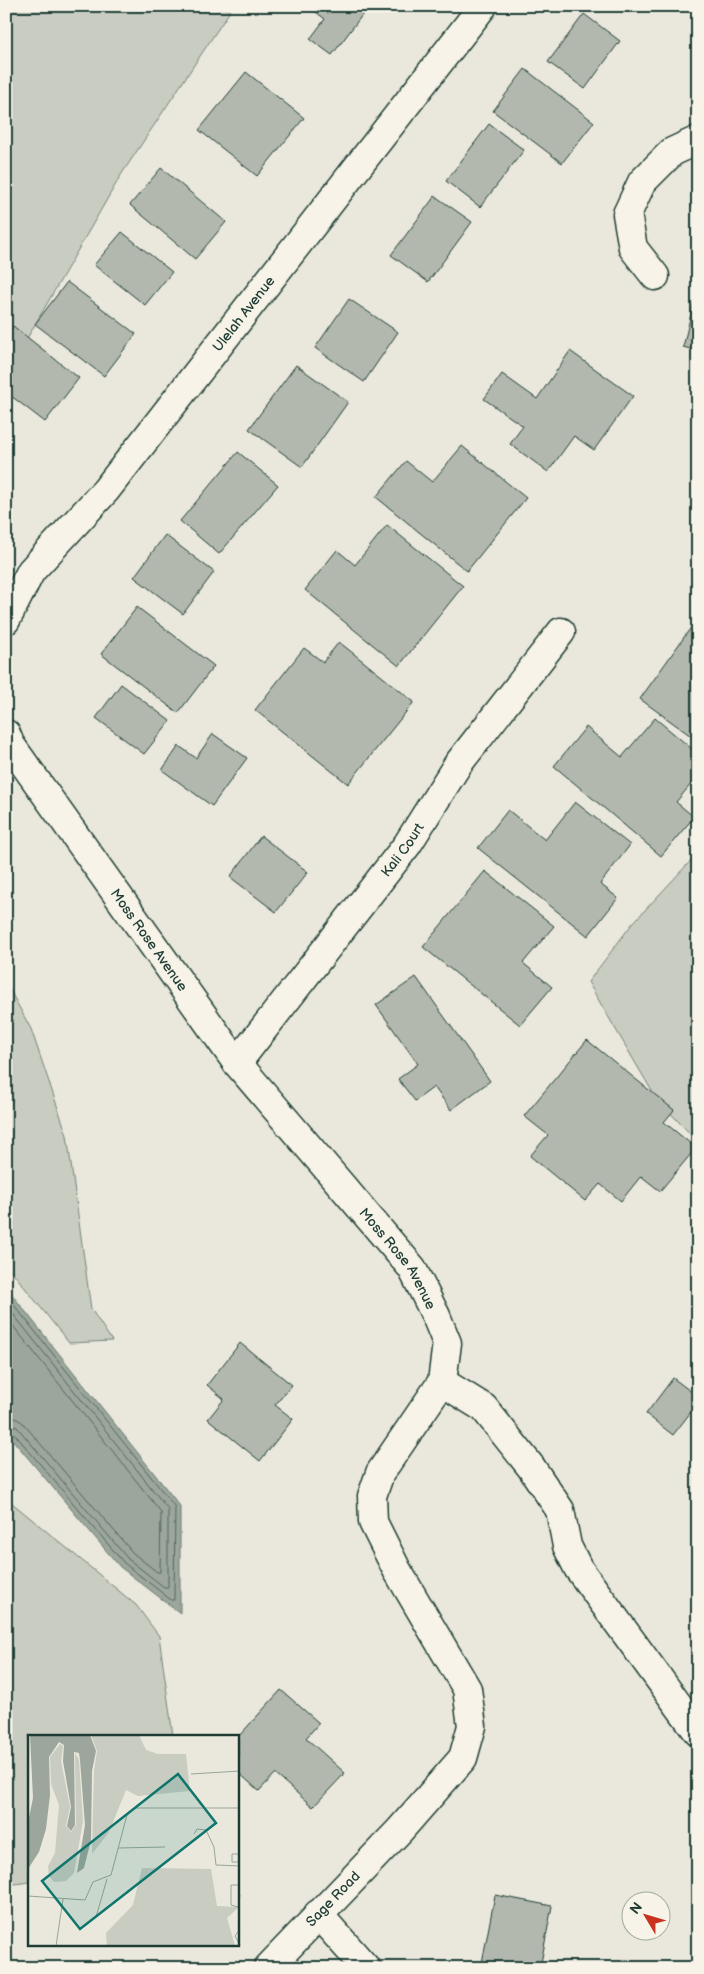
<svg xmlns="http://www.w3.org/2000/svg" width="704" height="1974" viewBox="0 0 704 1974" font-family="'Balsamiq Sans',sans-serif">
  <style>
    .green { fill: #c8ccc1; stroke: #74847a }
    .water { fill: #9ca69c; stroke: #6a7c72 }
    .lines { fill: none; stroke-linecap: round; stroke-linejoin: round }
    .shore { stroke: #51675e; stroke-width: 1 }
    .building { fill: #b2b8ae; stroke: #1f3d34 }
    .minor-casing { stroke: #1f3d34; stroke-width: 31 }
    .minor { stroke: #f7f3e8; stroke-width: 28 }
    .labels { text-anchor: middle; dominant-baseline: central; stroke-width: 4; stroke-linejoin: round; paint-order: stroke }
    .street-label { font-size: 14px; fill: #1f3d34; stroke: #f7f3e8 }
    .inset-road { fill: none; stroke: #99a499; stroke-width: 1 }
    .view { fill: #0f766e; fill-opacity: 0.15; stroke: #0f766e; stroke-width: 2.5 }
    .inset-edge { fill: none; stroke: #1f3d34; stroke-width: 2.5 }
  </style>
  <rect width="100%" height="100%" fill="#eae8dd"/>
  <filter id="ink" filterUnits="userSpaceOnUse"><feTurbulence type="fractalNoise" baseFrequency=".02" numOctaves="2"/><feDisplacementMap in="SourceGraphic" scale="10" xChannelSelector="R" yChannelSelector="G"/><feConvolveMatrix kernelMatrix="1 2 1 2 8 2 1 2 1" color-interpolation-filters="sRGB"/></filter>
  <g filter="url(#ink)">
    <!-- green -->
    <g class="green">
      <polygon points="6,6 222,6 230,11 121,175 6,375"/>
      <polygon points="698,853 698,1142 656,1098 588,982 632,924"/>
      <polygon points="6,983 31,1029 67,1135 91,1309 112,1341 69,1343 6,1264"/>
      <polygon points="6,1498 136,1605 159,1636 173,1736 29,1736 29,1882 8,1885"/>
    </g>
    <!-- water -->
    <polygon class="water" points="6,1287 180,1506 180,1613 120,1567 6,1432"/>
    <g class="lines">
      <!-- shore -->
      <g class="shore">
        <polyline points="6,1295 175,1507 174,1600 171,1600 124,1563 12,1431 6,1429"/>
        <polyline points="6,1305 168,1509 168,1587 164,1587 128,1559 17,1427 6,1423"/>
        <polyline points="6,1317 161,1512 160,1572 157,1572 133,1553 22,1422 14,1417 6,1415"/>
      </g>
    </g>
    <!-- building -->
    <g class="building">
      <polygon points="308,6 369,6 332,55 310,39 325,19"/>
      <polygon points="584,14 620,41 585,89 548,62"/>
      <polygon points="525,69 594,122 562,163 493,111"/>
      <polygon points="246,72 304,118 257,176 199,130"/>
      <polygon points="489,124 524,150 480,207 446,181"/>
      <polygon points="161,168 226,222 195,259 130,205"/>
      <polygon points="698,186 698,208 693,207"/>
      <polygon points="435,196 472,222 428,282 391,255"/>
      <polygon points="122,232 172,272 145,305 94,265"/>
      <polygon points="67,282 136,334 104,376 35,324"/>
      <polygon points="698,285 698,351 683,347"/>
      <polygon points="349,299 398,332 364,382 315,348"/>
      <polygon points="13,326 79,378 45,422 6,392 6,334"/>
      <polygon points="570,351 633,396 594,450 574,436 548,472 510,444 523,426 484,399 502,374 537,399"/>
      <polygon points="296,365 348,402 302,467 249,429"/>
      <polygon points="462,446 526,498 467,571 376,497 406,461 432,482"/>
      <polygon points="238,452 278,485 219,554 180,521"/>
      <polygon points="387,525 463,586 399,666 305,590 337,550 355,565"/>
      <polygon points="165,535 214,572 183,614 134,577"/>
      <polygon points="137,607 214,666 178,713 101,654"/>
      <polygon points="697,619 698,620 698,741 640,699"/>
      <polygon points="339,642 414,702 348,784 255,710 304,648 323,662"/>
      <polygon points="121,684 170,721 144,754 96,718"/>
      <polygon points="655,718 698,754 698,776 676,802 694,817 661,856 554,766 586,727 622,757"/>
      <polygon points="213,734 247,758 212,806 162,770 179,746 196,758"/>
      <polygon points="575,802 630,845 600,884 618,898 588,936 478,848 508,810 545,840"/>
      <polygon points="261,836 308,872 276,912 230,877"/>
      <polygon points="485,871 554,926 523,963 552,987 520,1025 423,947"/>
      <polygon points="416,977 490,1081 451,1110 434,1087 415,1101 398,1079 418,1064 376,1005"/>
      <polygon points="587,1040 674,1110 664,1122 696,1148 660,1191 641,1176 621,1201 600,1184 585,1201 530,1156 548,1135 524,1116"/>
      <polygon points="240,1343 292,1385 275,1405 293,1419 260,1461 208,1419 224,1399 207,1385"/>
      <polygon points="673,1378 698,1397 698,1403 673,1435 646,1414"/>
      <polygon points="281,1690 319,1723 306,1738 345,1773 313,1807 275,1774 259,1791 238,1772 238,1737"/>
      <polygon points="495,1895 552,1906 540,1968 481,1968"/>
    </g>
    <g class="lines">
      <!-- minor casing -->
      <g class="minor-casing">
        <g id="minor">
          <polyline points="655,276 633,248 627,214 642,182 672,152 698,140"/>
          <path id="s1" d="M6,620l25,-49 75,-81 377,-484"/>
          <path id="s2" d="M6,734l4,10 227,319 175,205 24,48 11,27 -5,39 -62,91 -8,23 1,26 24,48 70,119 5,37 -9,32 -63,72 -132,138"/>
          <path id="s3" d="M237,1063l170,-218 51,-81 103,-132"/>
          <polyline points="442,1382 484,1408 531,1467 560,1510 567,1546 578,1568 698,1732"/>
          <polyline points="318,1914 366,1968"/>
        </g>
      </g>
      <!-- minor -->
      <use href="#minor" class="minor"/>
    </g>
  </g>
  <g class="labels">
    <!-- street labels -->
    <g class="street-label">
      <text stroke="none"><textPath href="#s1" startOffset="389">Ulelah Avenue</textPath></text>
      <text stroke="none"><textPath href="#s3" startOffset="270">Kali Court</textPath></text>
      <text stroke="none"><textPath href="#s2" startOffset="251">Moss Rose Avenue</textPath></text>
      <text stroke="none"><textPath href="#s2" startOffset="656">Moss Rose Avenue</textPath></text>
      <text transform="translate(333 1899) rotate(-46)">Sage Road</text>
    </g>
  </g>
  <!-- overview -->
  <g transform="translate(28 1735)">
    <rect width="211" height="211" fill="#eae8dd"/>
    <path d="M63,0h48l7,15 12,4h28l4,37 -52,5 -12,-6 -17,42 -17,22 2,-83 3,-20zM32,9l3,2 -2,15 9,46 -4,19 5,6 5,-7 -1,-72 4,7 4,61 -9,52 -8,8 -12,1 -5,-6 -1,-10 7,-13 4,-48 -8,-21 -1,-27zM114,133l69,1 6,37 22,1 -12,11 8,28h-128l-1,-13 27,-28z" fill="#c8ccc1"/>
    <path d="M2,0h60l6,16 -4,20 -1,69 -7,28 -7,5 8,-48 -5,-65 -1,-7 -5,-1 1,73 -4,6 -4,-5 4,-19 -8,-46 1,-16 -5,-3 -10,15 1,38 -4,34 -7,23 -11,17v-46l5,-25z" fill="#9ca69c"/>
    <path class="inset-road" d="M163,39l49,-3M166,99l3,-5 9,1 8,17 2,18 24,1M90,113l47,-1M212,119h-8v8h8M212,150h-9v20l7,2 2,-12M0,161l57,4 8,-18 18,-7 16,-60 7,-7h106M68,182l11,-38M212,194l-5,7 5,9M28,211l7,-47"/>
    <path class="view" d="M150,39l38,49 -136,106 -38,-48z"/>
    <rect width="211" height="211" class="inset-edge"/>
  </g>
  <!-- margin -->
  <rect width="704" height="1974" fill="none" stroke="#f7f3e8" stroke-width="25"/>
  <rect x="12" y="12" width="679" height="1949" fill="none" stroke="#1f3d34" stroke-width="2" filter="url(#ink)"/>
  <!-- north arrow -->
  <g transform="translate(646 1916) rotate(308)"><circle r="24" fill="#f7f3e8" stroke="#a1aaa0"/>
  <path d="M0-4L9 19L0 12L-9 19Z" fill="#c8321e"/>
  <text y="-8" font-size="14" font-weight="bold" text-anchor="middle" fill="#1f3d34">N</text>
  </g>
</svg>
